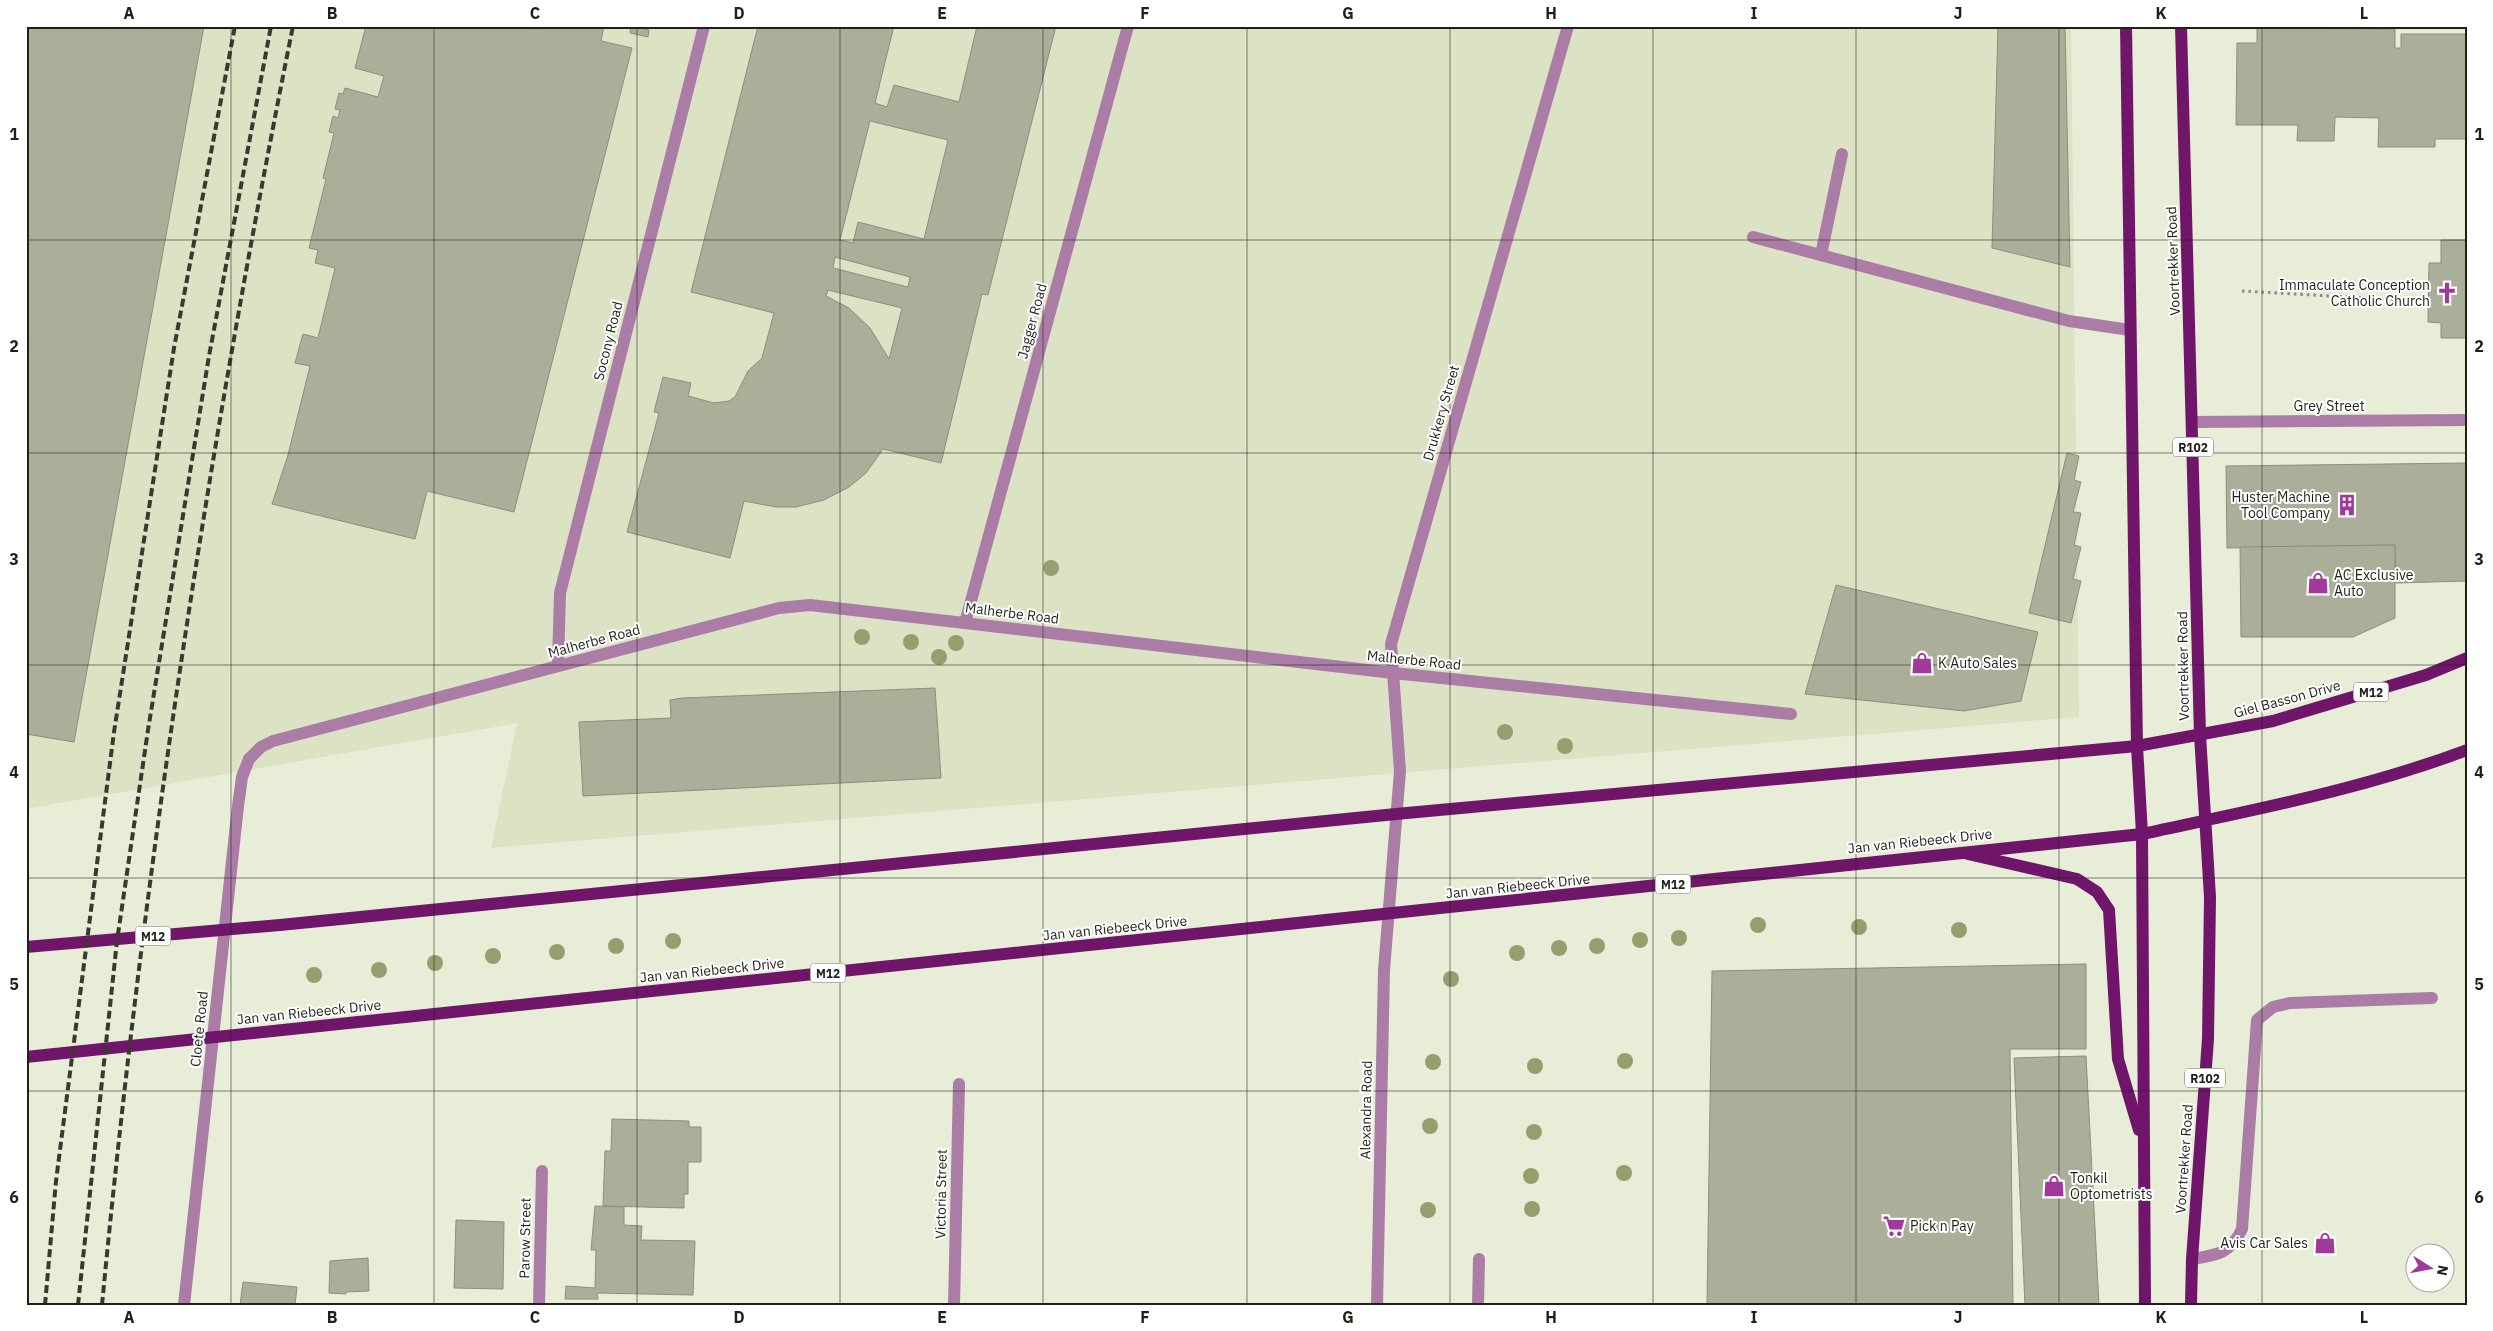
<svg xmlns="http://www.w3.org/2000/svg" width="2493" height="1331" viewBox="0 0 2493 1331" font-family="'IBM Plex Sans',sans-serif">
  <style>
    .built { fill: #dce2c4 }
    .building { fill: #abaf9a; stroke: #8b8f7b; fill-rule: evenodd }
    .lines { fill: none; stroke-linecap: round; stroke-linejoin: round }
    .path { stroke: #898c7d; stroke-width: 3; stroke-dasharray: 2.5 4; stroke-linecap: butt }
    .lane { stroke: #ab7ca6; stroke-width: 12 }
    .street { stroke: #ab7ca6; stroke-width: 12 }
    .primary { stroke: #6f166b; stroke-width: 12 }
    .rail { stroke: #383a30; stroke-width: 4; stroke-dasharray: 8 4; stroke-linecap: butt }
    .tree { fill: #979e6e }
    .grid { fill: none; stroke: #1f2119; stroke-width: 1; stroke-opacity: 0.55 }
    .labels { text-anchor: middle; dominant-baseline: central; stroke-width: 4; stroke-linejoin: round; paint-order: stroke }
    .shield { fill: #fff; stroke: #62645e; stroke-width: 1 }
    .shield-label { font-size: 12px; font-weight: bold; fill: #1f2119 }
    .street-label { font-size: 14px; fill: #1f2119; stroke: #fff }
    .poi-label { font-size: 14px; fill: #1f2119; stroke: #fff; text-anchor: start }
    .neatline { fill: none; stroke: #1f2119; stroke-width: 2 }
    .grid-label { font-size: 16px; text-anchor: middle; font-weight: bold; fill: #1f2119 }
  </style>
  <rect width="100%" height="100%" fill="#e8edd7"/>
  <!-- built -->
  <polygon class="built" points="26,26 2071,26 2079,717 491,848 517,723 26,809"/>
  <!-- building -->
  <g class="building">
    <polygon points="26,26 204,26 74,742 26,734"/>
    <polygon points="366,26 604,26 601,41 632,48 514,512 427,491 415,539 272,504 288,455 310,366 295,363 303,334 318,338 335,268 315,263 318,250 309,248 326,179 323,178 334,133 329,132 333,116 338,118 340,110 335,109 339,93 343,94 345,88 378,97 384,76 355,68"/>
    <polygon points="631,26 649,30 648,37 630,33"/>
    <path d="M758,26h136l-19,77 12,4 7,-22 65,17 18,-76h79l-68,269 -6,-1 -41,169 -58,-14 -17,24 -17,14 -25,13 -28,7h-20l-32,-6 -14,57 -103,-26 32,-119 -5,-1 9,-35 28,6 -3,13 26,7 15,-2 6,-4 13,-26 14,-13 12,-45 -83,-21zM870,121l78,19 -24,99 -66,-17 -5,21 -13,-3zM835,257l75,20 -2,10 -75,-19zM828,290l74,18 -13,51 -19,-31 -21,-20 -23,-12z"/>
    <polygon points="1998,26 2065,26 2070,267 1992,248"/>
    <polygon points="2257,28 2395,29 2395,48 2401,48 2401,34 2467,34 2467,139 2435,139 2435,147 2378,147 2379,118 2335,117 2334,141 2297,141 2298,125 2236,125 2237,43 2257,43"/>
    <polygon points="2441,240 2467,240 2467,338 2441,338 2441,323 2428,322 2429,263 2441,263"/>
    <polygon points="2067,453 2079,456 2074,480 2081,482 2073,512 2081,513 2074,545 2081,547 2073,579 2081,581 2071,623 2029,613"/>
    <polygon points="2467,463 2467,581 2396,583 2395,545 2227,548 2226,466"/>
    <polygon points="2395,545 2395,618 2353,637 2241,637 2240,547"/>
    <polygon points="1836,585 2038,632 2021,701 1964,711 1805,694"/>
    <polygon points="935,688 941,778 583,796 579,722 671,718 670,700 682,698"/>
    <polygon points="2086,964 2086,1049 2010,1049 2013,1305 1707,1305 1712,971"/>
    <polygon points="2086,1056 2099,1305 2025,1305 2014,1058"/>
    <polygon points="612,1119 689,1121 689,1127 701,1127 701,1162 688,1162 688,1194 684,1194 684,1208 603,1206 605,1151 611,1151"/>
    <polygon points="595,1206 624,1207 624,1225 642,1226 641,1240 695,1241 693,1295 597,1293 598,1299 565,1299 566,1286 595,1288 596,1250 591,1250"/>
    <polygon points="456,1220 504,1222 503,1289 454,1288"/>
    <polygon points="368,1258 369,1291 346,1292 346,1294 329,1293 330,1261"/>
    <polygon points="243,1282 297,1287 295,1305 240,1305"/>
  </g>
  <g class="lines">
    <!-- path -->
    <polyline class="path" points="2242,291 2402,300"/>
    <!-- lane -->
    <g class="lane">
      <polyline points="1753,237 2069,321 2130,330"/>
      <polyline points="1821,255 1842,154"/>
      <path d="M2192,1259c25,-4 38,-5 50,-30l15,-209 16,-13 17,-4 142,-5"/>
      <polyline points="184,1305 238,806 242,777 249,759"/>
      <polyline points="1478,1305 1479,1259"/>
    </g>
    <!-- street -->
    <g class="street">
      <polyline points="2192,422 2467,420"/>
      <polyline points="965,623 1128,26"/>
      <polyline points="558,665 560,593 704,26"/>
      <polyline points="249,759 261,747 273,741 779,608 810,605 1393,673 1791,714"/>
      <polyline points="539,1305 542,1171"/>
      <polyline points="954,1305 959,1084"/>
      <polyline points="1377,1305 1384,970 1400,771 1391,644 1568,26"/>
    </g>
    <!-- primary -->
    <g class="primary">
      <polyline points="2126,26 2137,746 2142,834 2145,1305"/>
      <polyline points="2181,26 2200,735 2210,897 2208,1039 2192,1259 2191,1305"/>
      <polyline points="1968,854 2077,879 2097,892 2109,910 2118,1059 2139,1130"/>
      <polyline points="26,947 280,925 1396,814 2137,746 2273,721 2426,675 2467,658"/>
      <path d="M26,1057l2116,-223c110,-24 219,-44 325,-84"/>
    </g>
    <!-- rail -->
    <g class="rail">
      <polyline points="45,1305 56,1181 114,732 174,348 235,26"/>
      <polyline points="78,1305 117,941 148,730 209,356 271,26"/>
      <path d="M102,1305c41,-429 106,-856 191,-1279"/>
    </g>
  </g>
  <!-- trees -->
  <g class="tree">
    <circle cx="1051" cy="568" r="8"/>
    <circle cx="862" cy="637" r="8"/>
    <circle cx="911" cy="642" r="8"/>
    <circle cx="956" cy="643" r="8"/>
    <circle cx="939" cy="657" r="8"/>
    <circle cx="1505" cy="732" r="8"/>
    <circle cx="1565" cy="746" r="8"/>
    <circle cx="1758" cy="925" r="8"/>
    <circle cx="1859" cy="927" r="8"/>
    <circle cx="1959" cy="930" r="8"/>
    <circle cx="1679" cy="938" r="8"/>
    <circle cx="1640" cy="940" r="8"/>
    <circle cx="673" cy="941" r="8"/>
    <circle cx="616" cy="946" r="8"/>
    <circle cx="1597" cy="946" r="8"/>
    <circle cx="1559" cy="948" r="8"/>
    <circle cx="557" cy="952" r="8"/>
    <circle cx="1517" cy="953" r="8"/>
    <circle cx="493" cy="956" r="8"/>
    <circle cx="435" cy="963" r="8"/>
    <circle cx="379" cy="970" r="8"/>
    <circle cx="314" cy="975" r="8"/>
    <circle cx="1451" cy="979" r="8"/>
    <circle cx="1625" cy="1061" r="8"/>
    <circle cx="1433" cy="1062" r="8"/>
    <circle cx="1535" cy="1066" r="8"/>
    <circle cx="1430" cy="1126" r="8"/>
    <circle cx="1534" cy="1132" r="8"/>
    <circle cx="1624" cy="1173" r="8"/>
    <circle cx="1531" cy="1176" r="8"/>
    <circle cx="1532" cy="1209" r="8"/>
    <circle cx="1428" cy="1210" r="8"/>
  </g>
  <!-- grid -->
  <path class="grid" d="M231,26v1279M434,26v1279M637,26v1279M840,26v1279M1043,26v1279M1247,26v1279M1450,26v1279M1653,26v1279M1856,26v1279M2059,26v1279M2262,26v1279M26,240h2441M26,453h2441M26,665h2441M26,878h2441M26,1091h2441"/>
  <!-- icons -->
  <defs>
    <g id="church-bare" transform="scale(1.725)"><path d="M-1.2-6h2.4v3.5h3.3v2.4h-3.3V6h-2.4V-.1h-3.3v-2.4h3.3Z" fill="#a1399c" stroke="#fff" stroke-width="2.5" paint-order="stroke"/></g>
    <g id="building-bare" transform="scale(1.725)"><path d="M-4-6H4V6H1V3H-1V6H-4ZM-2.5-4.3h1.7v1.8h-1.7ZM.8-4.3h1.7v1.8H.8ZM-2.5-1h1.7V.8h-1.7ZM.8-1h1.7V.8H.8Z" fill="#a1399c" stroke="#fff" stroke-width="2.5" paint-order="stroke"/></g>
    <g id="shop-bare" transform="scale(1.725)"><path d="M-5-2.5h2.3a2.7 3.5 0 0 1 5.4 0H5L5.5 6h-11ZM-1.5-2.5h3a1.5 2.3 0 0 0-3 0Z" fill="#a1399c" stroke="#fff" stroke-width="2.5" paint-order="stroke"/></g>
    <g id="supermarket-bare" transform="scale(1.725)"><path d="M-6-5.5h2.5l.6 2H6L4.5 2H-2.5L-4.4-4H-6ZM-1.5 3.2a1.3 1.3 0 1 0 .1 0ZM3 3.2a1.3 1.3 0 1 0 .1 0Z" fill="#a1399c" stroke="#fff" stroke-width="2.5" paint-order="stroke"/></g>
  </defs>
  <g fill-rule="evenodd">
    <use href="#church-bare" x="2447" y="293"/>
    <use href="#building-bare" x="2347" y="505"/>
    <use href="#shop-bare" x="2318" y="583"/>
    <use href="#shop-bare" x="1922" y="663"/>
    <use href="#shop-bare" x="2054" y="1186"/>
    <use href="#supermarket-bare" x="1894" y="1226"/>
    <use href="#shop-bare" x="2325" y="1243"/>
  </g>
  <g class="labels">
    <!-- shield labels -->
    <g class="shield">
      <rect x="2173" y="437.5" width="40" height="19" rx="4"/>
      <rect x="2353.5" y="682.5" width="35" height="19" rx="4"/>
      <rect x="1655.5" y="874.5" width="35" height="19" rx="4"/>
      <rect x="135.5" y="926.5" width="35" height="19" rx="4"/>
      <rect x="810.5" y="963.5" width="35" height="19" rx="4"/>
      <rect x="2185" y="1068.5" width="40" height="19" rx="4"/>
    </g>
    <g class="shield-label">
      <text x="2193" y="447">R102</text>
      <text x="2371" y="692">M12</text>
      <text x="1673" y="884">M12</text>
      <text x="153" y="936">M12</text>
      <text x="828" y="973">M12</text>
      <text x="2205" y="1078">R102</text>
    </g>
    <!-- street labels -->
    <g class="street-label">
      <text transform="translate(2173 261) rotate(-92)">Voortrekker Road</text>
      <text transform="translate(1032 321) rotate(-75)">Jagger Road</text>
      <text transform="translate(608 341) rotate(-76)">Socony Road</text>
      <text x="2329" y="406">Grey Street</text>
      <text transform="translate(1441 413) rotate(-74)">Drukkery Street</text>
      <text transform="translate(1012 613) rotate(7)">Malherbe Road</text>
      <text transform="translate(594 641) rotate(-15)">Malherbe Road</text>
      <text transform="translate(1414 660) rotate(6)">Malherbe Road</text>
      <text transform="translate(2183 666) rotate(-91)">Voortrekker Road</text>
      <text transform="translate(2287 699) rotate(-15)">Giel Basson Drive</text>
      <text transform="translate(1920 841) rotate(-6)">Jan van Riebeeck Drive</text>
      <text transform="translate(1518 886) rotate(-6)">Jan van Riebeeck Drive</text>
      <text transform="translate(1115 928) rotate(-6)">Jan van Riebeeck Drive</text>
      <text transform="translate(712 970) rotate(-6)">Jan van Riebeeck Drive</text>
      <text transform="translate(309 1012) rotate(-6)">Jan van Riebeeck Drive</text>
      <text transform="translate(199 1029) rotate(-84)">Cloete Road</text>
      <text transform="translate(1366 1110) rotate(-89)">Alexandra Road</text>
      <text transform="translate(2184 1159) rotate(-86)">Voortrekker Road</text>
      <text transform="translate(941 1194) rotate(-89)">Victoria Street</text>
      <text transform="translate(525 1238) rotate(-89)">Parow Street</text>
    </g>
    <!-- poi labels -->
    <g class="poi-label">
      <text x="2430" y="285" text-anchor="end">Immaculate Conception<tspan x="2430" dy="16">Catholic Church</tspan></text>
      <text x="2330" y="497" text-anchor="end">Huster Machine<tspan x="2330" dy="16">Tool Company</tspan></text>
      <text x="2334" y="575">AC Exclusive<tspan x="2334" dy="16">Auto</tspan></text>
      <text x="1938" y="663">K Auto Sales</text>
      <text x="2070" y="1178">Tonkil<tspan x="2070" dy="16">Optometrists</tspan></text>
      <text x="1910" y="1226">Pick n Pay</text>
      <text x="2308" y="1243" text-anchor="end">Avis Car Sales</text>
    </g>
  </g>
  <!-- border -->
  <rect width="2493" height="1331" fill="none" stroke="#ffffff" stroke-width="55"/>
  <!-- north arrow -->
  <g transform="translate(2430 1268) rotate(101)"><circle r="24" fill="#ffffff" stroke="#a5a6a3"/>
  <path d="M0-4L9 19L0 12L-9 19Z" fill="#a1399c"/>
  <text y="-8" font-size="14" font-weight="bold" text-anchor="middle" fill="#1f2119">N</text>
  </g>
  <rect x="28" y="28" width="2438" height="1276" class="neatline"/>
  <g class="grid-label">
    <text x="129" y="19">A</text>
    <text x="332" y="19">B</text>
    <text x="535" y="19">C</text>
    <text x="739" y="19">D</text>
    <text x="942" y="19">E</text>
    <text x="1145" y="19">F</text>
    <text x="1348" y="19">G</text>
    <text x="1551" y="19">H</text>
    <text x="1754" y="19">I</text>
    <text x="1958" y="19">J</text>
    <text x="2161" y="19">K</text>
    <text x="2364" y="19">L</text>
    <text x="14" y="140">1</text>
    <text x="2479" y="140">1</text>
    <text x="14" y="352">2</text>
    <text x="2479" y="352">2</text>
    <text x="14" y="565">3</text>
    <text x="2479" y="565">3</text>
    <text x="14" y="778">4</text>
    <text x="2479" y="778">4</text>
    <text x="14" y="990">5</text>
    <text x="2479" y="990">5</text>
    <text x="14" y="1203">6</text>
    <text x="2479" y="1203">6</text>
    <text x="129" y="1323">A</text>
    <text x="332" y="1323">B</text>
    <text x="535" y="1323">C</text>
    <text x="739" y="1323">D</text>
    <text x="942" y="1323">E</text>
    <text x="1145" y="1323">F</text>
    <text x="1348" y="1323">G</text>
    <text x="1551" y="1323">H</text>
    <text x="1754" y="1323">I</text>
    <text x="1958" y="1323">J</text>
    <text x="2161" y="1323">K</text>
    <text x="2364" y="1323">L</text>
  </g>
</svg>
